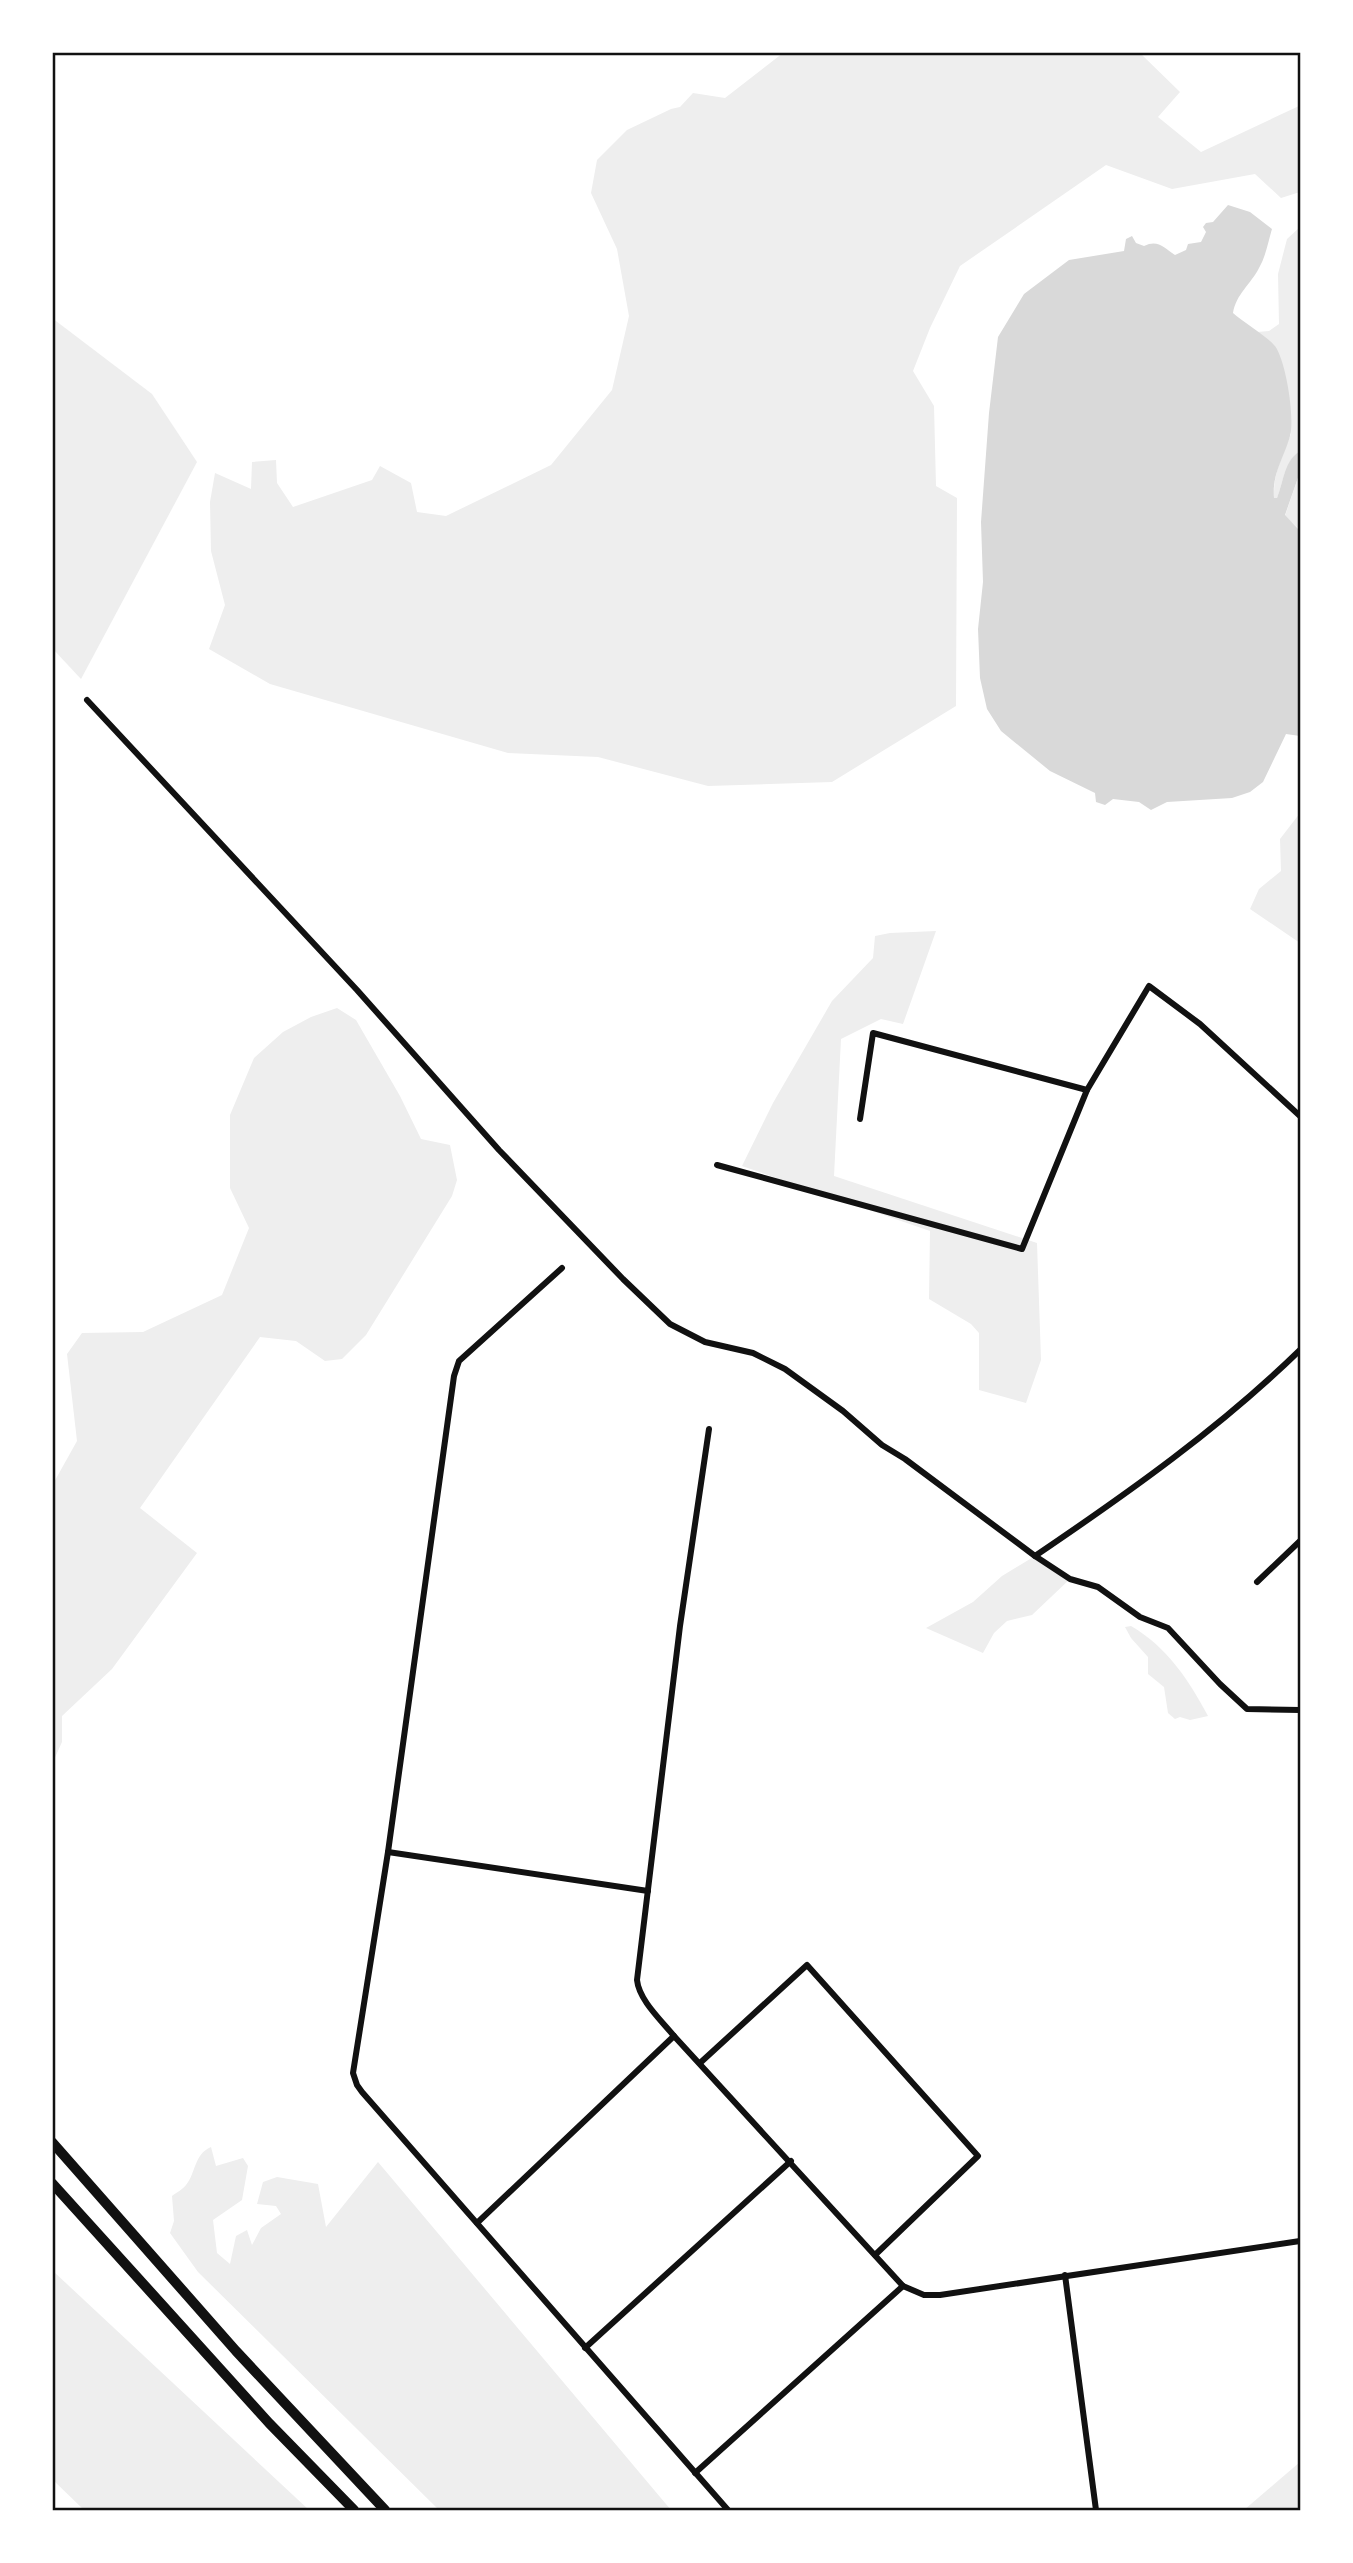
<svg xmlns="http://www.w3.org/2000/svg" width="1353" height="2563" viewBox="0 0 1353 2563" font-family="'Exo 2',sans-serif">
  <style>
    .green { fill: #eee }
    .water { fill: #d9d9d9 }
    .lines { fill: none; stroke-linecap: round; stroke-linejoin: round }
    .minor { stroke: #111; stroke-width: 6 }
    .trunk { stroke: #111; stroke-width: 10 }
    .neatline { fill: none; stroke: #111; stroke-width: 2.5 }
  </style>
  <rect width="100%" height="100%" fill="#fff"/>
  <!-- green -->
  <g class="green">
    <polygon points="783,53 1140,53 1180,92 1158,117 1201,152 1299,106 1300,102 1300,192 1281,198 1255,174 1172,189 1106,165 960,266 930,328 913,371 934,406 936,486 957,498 956,706 832,782 708,786 598,757 508,753 270,684 209,649 225,605 211,551 210,502 215,473 251,489 252,462 276,460 277,483 293,507 372,480 380,466 411,483 417,512 446,516 551,465 612,390 629,316 617,249 591,193 597,160 627,130 671,109 680,107 693,93 725,98"/>
    <path d="M1300,227v224c-16,11 -16,29 -23,47h-3c-1,-24 8,-43 17,-64l-34,-102 12,-1 10,-7 -1,-50 9,-35z"/>
    <polygon points="52,318 152,394 197,462 81,679 53,649"/>
    <polygon points="1300,472 1300,530 1285,516"/>
    <polygon points="1300,813 1300,943 1250,909 1259,889 1281,871 1280,839"/>
    <polygon points="936,931 903,1024 881,1019 841,1039 834,1176 1037,1243 1041,1360 1026,1403 979,1390 979,1333 971,1324 929,1299 930,1231 742,1166 773,1103 832,1001 873,958 875,936 890,933"/>
    <polygon points="337,1008 356,1020 400,1096 421,1139 450,1145 457,1180 452,1196 366,1335 342,1359 325,1361 296,1341 260,1337 140,1508 197,1553 112,1669 62,1716 62,1742 53,1762 53,1484 77,1441 67,1354 82,1333 143,1332 222,1295 249,1228 230,1188 230,1115 254,1058 283,1032 311,1017"/>
    <polygon points="1035,1556 1070,1579 1032,1615 1007,1621 994,1633 983,1653 926,1628 973,1602 1002,1576"/>
    <path d="M1131,1626c36,21 58,54 77,90l-18,4 -10,-3 -5,2 -7,-6 -4,-26 -16,-13v-17l-17,-19 -6,-11z"/>
    <path d="M211,2147l5,19 27,-8 5,8 -6,34 -29,20 4,33 13,11 6,-28 11,-6 5,15 9,-17 20,-14 -5,-8 -19,-2 6,-22 14,-5 41,7 8,43 52,-65 293,348h-232l-241,-238 -28,-39 4,-12 -2,-25c4,-3 11,-7 14,-11 10,-12 8,-31 25,-38z"/>
    <polygon points="52,2271 53,2271 309,2510 84,2510 53,2480"/>
    <polygon points="1300,2462 1300,2510 1244,2510"/>
  </g>
  <!-- water -->
  <path class="water" d="M1228,205l22,7 22,17c-4,13 -6,27 -13,39 -8,16 -23,26 -26,45 10,9 35,24 42,33 11,15 20,72 15,90 -6,22 -18,37 -16,62h3c7,-18 7,-37 23,-47v21l-15,43 15,16v205l-14,-2 -23,48 -13,10 -18,6 -65,4 -16,8 -12,-8 -26,-3 -8,6 -9,-3 -1,-9 -45,-22 -49,-40 -14,-22 -7,-31 -2,-49 5,-47 -2,-60 8,-109 9,-76 26,-43 45,-34 55,-9 2,-12 6,-3 4,7 8,3c14,-7 20,2 31,9l11,-5 2,-6 13,-2 5,-10 -3,-5 3,-4 7,-1z"/>
  <g class="lines">
    <!-- minor -->
    <g class="minor">
      <polyline points="87,700 357,990 499,1150 623,1279 670,1324 705,1342 753,1353 785,1369 843,1411 882,1445 905,1459 1035,1556 1070,1579 1098,1587 1140,1617 1168,1628 1220,1684 1247,1709 1300,1710"/>
      <polyline points="860,1119 873,1033 1087,1090 1149,986 1200,1024 1300,1116"/>
      <polyline points="717,1165 1022,1249 1087,1090"/>
      <polyline points="562,1268 459,1361 454,1376 388,1852 353,2073 357,2085 362,2092 728,2510"/>
      <path d="M709,1429l-29,197 -43,354c2,20 24,40 37,56l229,250 21,9h16l360,-54"/>
      <path d="M1035,1556c93,-63 185,-128 265,-206"/>
      <polyline points="1257,1582 1300,1541"/>
      <polyline points="388,1852 648,1891"/>
      <polyline points="700,2063 807,1965 978,2156 875,2255"/>
      <polyline points="477,2223 674,2036"/>
      <polyline points="1065,2275 1096,2510"/>
      <polyline points="585,2348 791,2161"/>
      <polyline points="695,2473 903,2286"/>
    </g>
    <!-- trunk -->
    <g class="trunk">
      <polyline points="52,2142 236,2351 385,2510"/>
      <polyline points="52,2183 269,2423 354,2510"/>
    </g>
  </g>
  <!-- border -->
  <rect width="1353" height="2563" fill="none" stroke="#ffffff" stroke-width="108"/>
  <rect x="54" y="54" width="1245" height="2455" class="neatline"/>
</svg>
